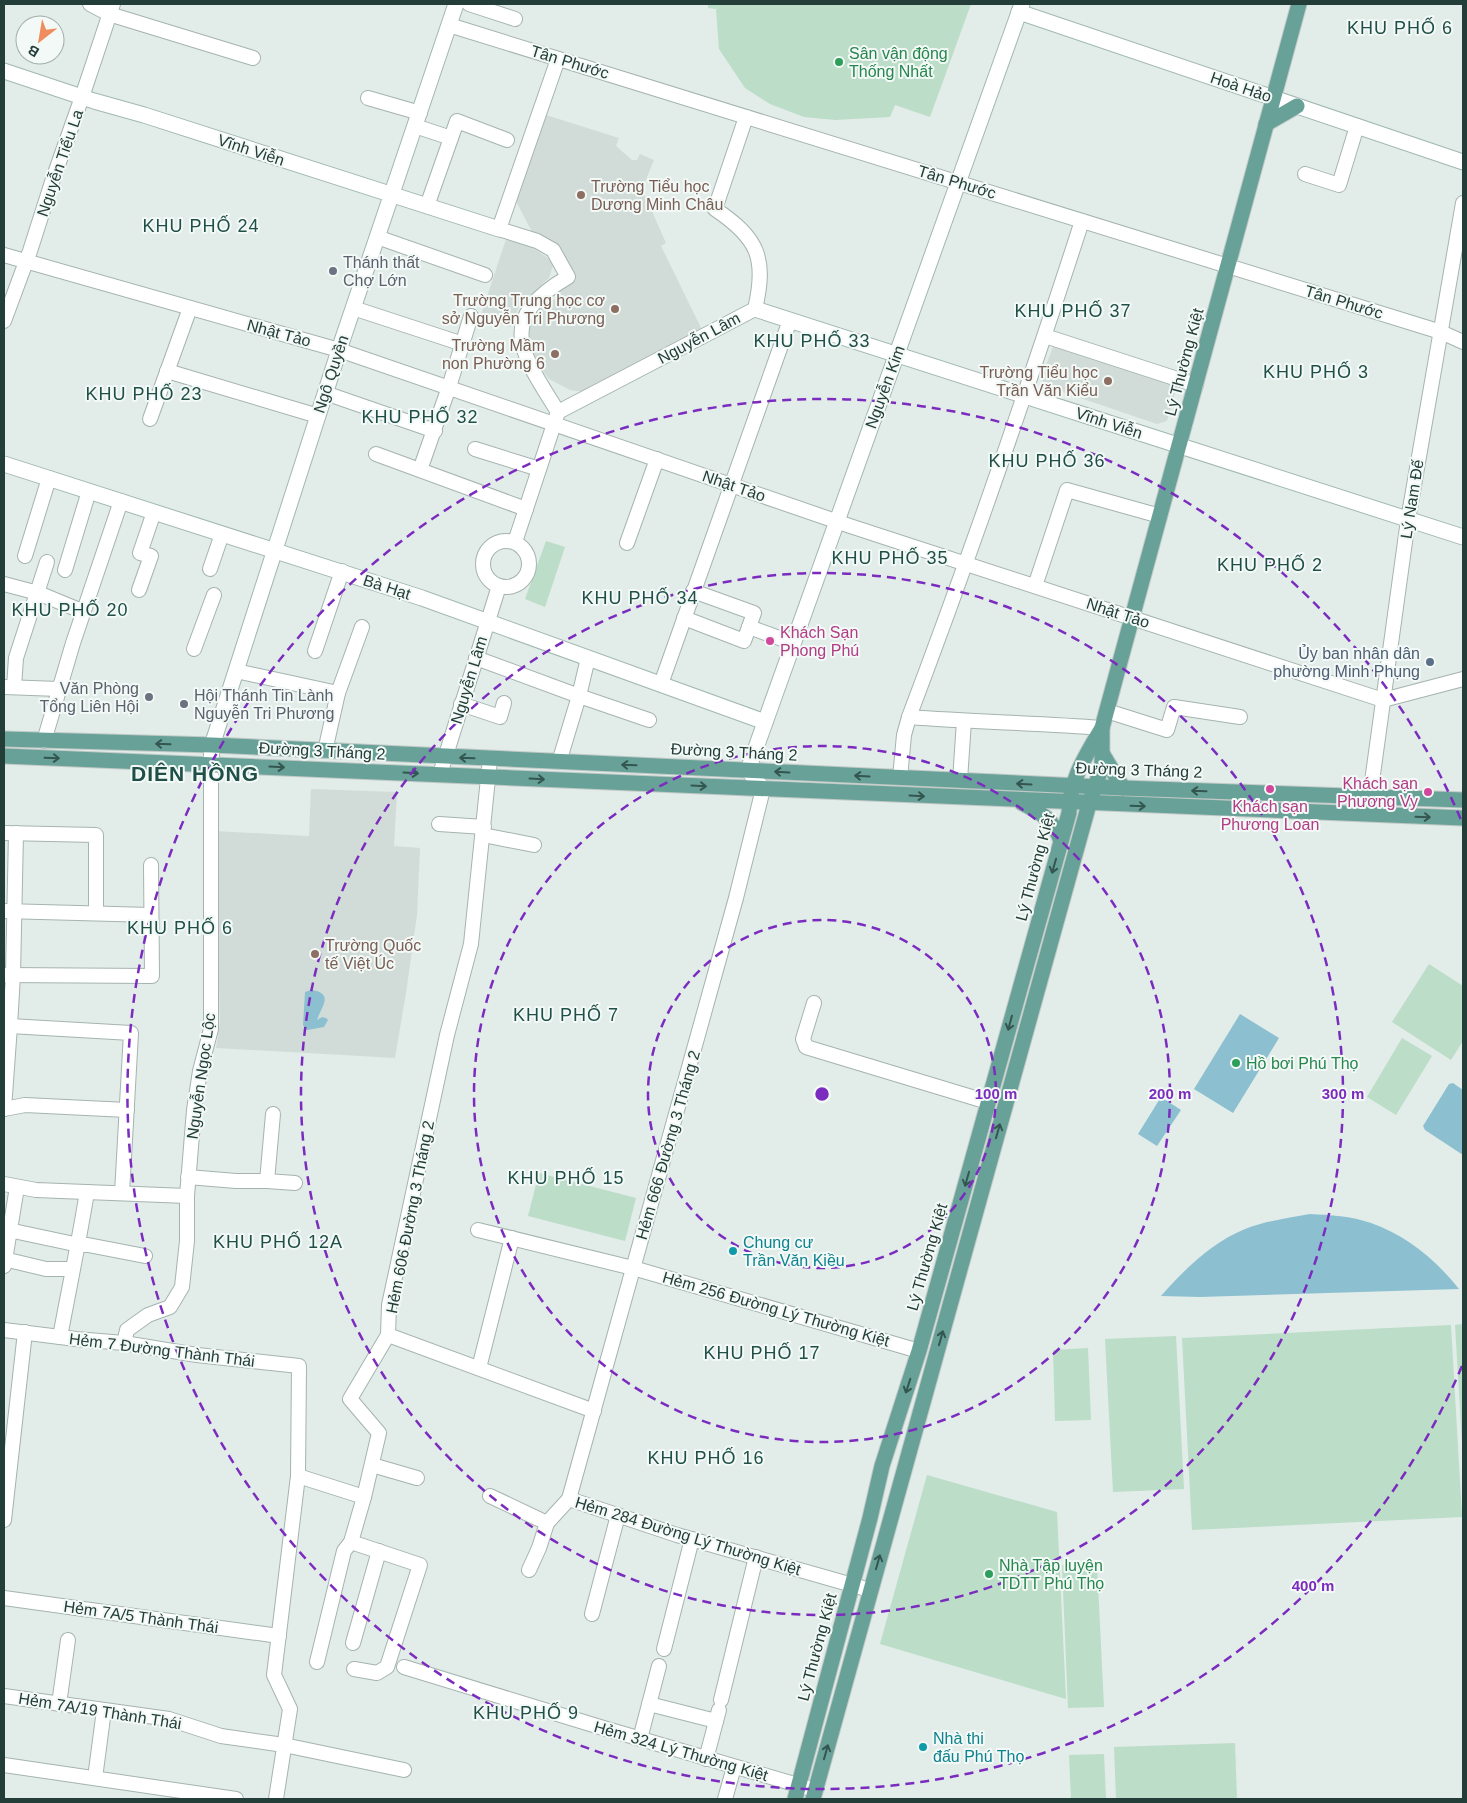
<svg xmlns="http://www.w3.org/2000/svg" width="1467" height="1803" viewBox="0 0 1467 1803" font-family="Arial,sans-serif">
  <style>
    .built { fill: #d1dcd8 }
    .green { fill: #bcddc7 }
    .water { fill: #8cc0d0 }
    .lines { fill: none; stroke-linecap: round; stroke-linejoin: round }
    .street-casing { stroke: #a5b4b0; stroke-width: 16 }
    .secondary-casing { stroke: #a1b8b1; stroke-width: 17 }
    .primary-casing { stroke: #c1c9c7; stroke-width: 17 }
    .street { stroke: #fff; stroke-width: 14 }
    .secondary { stroke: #fff; stroke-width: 15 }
    .primary { stroke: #68a197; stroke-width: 15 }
    .oneway { stroke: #345650 }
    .ring { fill: none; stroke: #7b2cbf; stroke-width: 2.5; stroke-dasharray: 9 6 }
    .leisure-dot { fill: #2e9e5b; stroke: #f3f9f6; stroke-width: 2 }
    .education-dot { fill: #8d6e63; stroke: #f3f9f6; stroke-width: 2 }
    .worship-dot { fill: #6b7280; stroke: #f3f9f6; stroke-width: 2 }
    .hotel-dot { fill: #d1479c; stroke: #f3f9f6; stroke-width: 2 }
    .service-dot { fill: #5c6f8a; stroke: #f3f9f6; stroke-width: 2 }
    .culture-dot { fill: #0f9aa8; stroke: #f3f9f6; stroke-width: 2 }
    .labels { text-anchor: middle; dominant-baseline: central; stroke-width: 4; stroke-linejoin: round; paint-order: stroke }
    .leisure-label { font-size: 16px; fill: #27864d; stroke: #f3f9f6; text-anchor: start }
    .street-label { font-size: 16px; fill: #233d38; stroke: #f3f9f6 }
    .education-label { font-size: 16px; fill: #785e54; stroke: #f3f9f6; text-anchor: end }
    .worship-label { font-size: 16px; fill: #5b616d; stroke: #f3f9f6; text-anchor: start }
    .hotel-label { font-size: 16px; fill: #b23c85; stroke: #f3f9f6; text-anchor: start }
    .service-label { font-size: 16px; fill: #4e5e75; stroke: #f3f9f6; text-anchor: end }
    .culture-label { font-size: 16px; fill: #0d838f; stroke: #f3f9f6; text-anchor: start }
    .neighbourhood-label { font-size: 18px; letter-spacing: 1px; fill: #1f4f47; stroke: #f3f9f6 }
    .district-label { font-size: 21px; font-weight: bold; letter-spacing: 1px; fill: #1f4f47; stroke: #f3f9f6 }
    .centre { fill: #7b2cbf; stroke: #f3f9f6; stroke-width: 2.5 }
    .ring-label { font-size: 15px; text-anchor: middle; font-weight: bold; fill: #7b2cbf; stroke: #f3f9f6; stroke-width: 4; stroke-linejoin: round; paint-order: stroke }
  </style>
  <rect width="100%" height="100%" fill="#e2ece9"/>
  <!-- built -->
  <g class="built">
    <polygon points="546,115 619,138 616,146 632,160 637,160 640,154 654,160 642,189 666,243 661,246 703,332 584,392 570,390 549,379 539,366 530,345 528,332 531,321 540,311 538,308 557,298 555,293 576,280 565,256 558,248 532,232 516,201"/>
    <polygon points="507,236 522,241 554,262 549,278 527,298 518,309 511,327 480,318"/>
    <polygon points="1055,341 1178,383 1167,421 1157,424 1048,387 1041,379"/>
    <polygon points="311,789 397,792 394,846 420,848 417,915 406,993 395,1058 216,1048 220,1022 215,831 309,836"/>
  </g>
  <!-- green -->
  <g class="green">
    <polygon points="708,4 971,4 930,117 895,105 890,117 835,120 804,117 770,104 745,88 719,49 716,9 708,8"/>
    <polygon points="546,541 565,547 545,607 525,599"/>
    <polygon points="1429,964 1463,986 1463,1041 1451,1060 1392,1022"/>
    <polygon points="1402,1038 1432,1056 1396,1115 1367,1097"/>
    <polygon points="539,1173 636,1198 625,1241 528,1216"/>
    <polygon points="1463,1324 1463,1443 1462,1443 1455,1325"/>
    <polygon points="1451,1325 1462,1517 1192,1530 1182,1338"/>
    <polygon points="1176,1336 1184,1489 1113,1492 1105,1339"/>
    <polygon points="1088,1348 1091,1420 1055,1421 1053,1350"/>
    <polygon points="927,1475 1057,1512 1066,1699 880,1644"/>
    <polygon points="1097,1564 1104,1707 1068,1708 1062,1565"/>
    <polygon points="1235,1743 1237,1799 1116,1799 1114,1747"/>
    <polygon points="1104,1754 1106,1799 1071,1799 1069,1755"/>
  </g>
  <!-- water -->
  <g class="water">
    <path d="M311,990c24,3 10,17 6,30l5,-3 4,1 2,2 -4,7 -17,3 -4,-5 2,-33z"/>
    <polygon points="1240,1014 1279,1038 1233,1113 1194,1089"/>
    <polygon points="1453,1083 1463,1090 1463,1155 1425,1130 1423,1126 1449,1084"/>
    <polygon points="1161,1097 1181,1110 1157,1146 1138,1134"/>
    <path d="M1310,1214c20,1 41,2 61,9 35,12 65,37 88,66l-259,8 -39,-1c24,-27 50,-53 84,-67 21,-8 43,-11 65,-15z"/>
  </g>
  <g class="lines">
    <!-- street casing -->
    <g class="street-casing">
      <g id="street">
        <polyline points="90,4 109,14 253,58"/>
        <polyline points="469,4 515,19"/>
        <polyline points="449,25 1441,332 1463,342"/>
        <path d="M558,59l-59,170 38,12 16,9 15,27c-74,43 -46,77 -10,135"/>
        <polyline points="368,98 420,113"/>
        <polyline points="415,126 451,138"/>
        <polyline points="1305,174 1339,185 1357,126"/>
        <polyline points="427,206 457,121 507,140"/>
        <polyline points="377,237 485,275"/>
        <polyline points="4,255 339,350 850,526 1383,700 1463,679"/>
        <polyline points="353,308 463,344"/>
        <polyline points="4,321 30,251 53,179 82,97 113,4"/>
        <polyline points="1045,336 1196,385"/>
        <polyline points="167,371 318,416"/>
        <polyline points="325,393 435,431"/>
        <polyline points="150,419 190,308"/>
        <polyline points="475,449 539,469"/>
        <polyline points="376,454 526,509"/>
        <polyline points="420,470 449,387 471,316"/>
        <circle cx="506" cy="564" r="23"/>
        <path d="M515,542l43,-130 197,-103c12,-51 3,-71 -40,-100l31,-92"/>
        <polyline points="627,543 657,459"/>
        <polyline points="25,556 49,478"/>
        <polyline points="210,569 222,534"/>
        <polyline points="65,570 89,491"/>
        <polyline points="4,584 38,593 84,612"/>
        <polyline points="1035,586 1067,490 1160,516"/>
        <polyline points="139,590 151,556 140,553 154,512"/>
        <polyline points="684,618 744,641 754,613 693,591"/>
        <polyline points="749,627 793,643"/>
        <polyline points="194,649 214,595"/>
        <polyline points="315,651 342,571"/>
        <polyline points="476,658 579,696 649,720"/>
        <polyline points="236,671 338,693"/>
        <polyline points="661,684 790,320"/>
        <polyline points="4,687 59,689"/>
        <polyline points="14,687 16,658 47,562"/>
        <polyline points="461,704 500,717 504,703"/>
        <polyline points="1107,711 1167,730 1174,707 1240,717"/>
        <path d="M909,717c64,5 129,6 193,11"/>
        <polyline points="44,741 73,643 121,501"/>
        <polyline points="325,751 338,693 362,627"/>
        <polyline points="559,762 579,696 588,658"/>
        <polyline points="440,774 499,586"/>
        <path d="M900,778l4,-43 5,-18c62,-164 119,-329 173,-496"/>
        <polyline points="960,780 964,721"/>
        <polyline points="1370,796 1408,520 1463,203"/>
        <polyline points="439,824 484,827"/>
        <polyline points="4,833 96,835 96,913"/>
        <polyline points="483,835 534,845"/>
        <polyline points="4,911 151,915"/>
        <polyline points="4,975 152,976 151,865"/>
        <polyline points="814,1003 803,1039 806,1047 988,1102"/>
        <polyline points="10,1026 13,975 16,833"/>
        <polyline points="4,1109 10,1026 131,1033 122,1193"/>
        <polyline points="4,1109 25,1105 127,1110"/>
        <polyline points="188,1177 236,1181 267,1181 295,1183"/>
        <polyline points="267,1181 273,1114"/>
        <polyline points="4,1184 36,1190 187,1196"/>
        <polyline points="4,1229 79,1245 88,1245 145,1256"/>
        <polyline points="478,1230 633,1268 919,1351"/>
        <polyline points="4,1259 46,1269 72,1269"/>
        <polyline points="4,1266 17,1187"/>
        <polyline points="4,1330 76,1339 124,1343 197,1355 299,1366 298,1476 274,1675 290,1709 276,1799"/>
        <polyline points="388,1335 594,1411"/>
        <path d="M60,1337c9,-48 19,-96 27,-145"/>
        <polyline points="124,1343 127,1330 148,1315 170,1307 182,1287 187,1241 187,1196 194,1110 200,1071 211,1029 211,764"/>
        <polyline points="479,1368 512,1238"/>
        <polyline points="372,1465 417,1478"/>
        <polyline points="298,1476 364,1497"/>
        <polyline points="490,1496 547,1523 569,1499 677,1535 870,1590"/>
        <polyline points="569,1499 736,898 763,789"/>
        <polyline points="4,1520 25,1332"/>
        <polyline points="351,1542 420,1565 387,1667 377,1673 354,1669"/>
        <polyline points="529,1570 539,1548 547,1523"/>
        <polyline points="4,1598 279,1636"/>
        <polyline points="592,1614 618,1515"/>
        <polyline points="353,1643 379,1551"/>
        <polyline points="664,1649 692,1539"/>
        <polyline points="317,1662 344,1551 351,1542 364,1497 379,1433 350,1399 388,1335 389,1305 447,1035 471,944 490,759"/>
        <polyline points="404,1667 600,1727 815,1790"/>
        <polyline points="4,1696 169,1719 221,1736 284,1745 404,1770"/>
        <polyline points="721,1700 756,1557"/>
        <polyline points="59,1704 68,1640"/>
        <polyline points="649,1704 716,1721"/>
        <polyline points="640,1739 659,1666"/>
        <polyline points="706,1759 719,1710"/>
        <polyline points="4,1765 236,1799"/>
        <polyline points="95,1778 104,1710"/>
        <polyline points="725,1799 734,1767"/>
      </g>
    </g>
    <!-- secondary casing -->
    <g class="secondary-casing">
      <g id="secondary">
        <polyline points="1019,12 1463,162"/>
        <polyline points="4,71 94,101 144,115 499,229"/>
        <polyline points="755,309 1463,537"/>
        <polyline points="4,464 422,598 765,722"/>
        <polyline points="211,764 212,745 217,730 342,341 456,4"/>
        <polyline points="763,789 748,770 1022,4"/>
      </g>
    </g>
    <!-- primary casing -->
    <g class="primary-casing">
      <g id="primary">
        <polyline points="1266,124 1297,106"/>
        <polyline points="4,739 212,745 1123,788 1463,800"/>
        <polyline points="1103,755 1123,788"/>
        <path d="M4,756c486,19 973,44 1459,62"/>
        <path d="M1022,803c18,9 32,17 39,38"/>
        <path d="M795,1799l75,-281 12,-52 37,-115 150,-538c0,-32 17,-58 33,-85l197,-724"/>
        <polyline points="813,1799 1089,804 1102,766 1102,728"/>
      </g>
    </g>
    <!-- street -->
    <use href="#street" class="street"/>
    <!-- secondary -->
    <use href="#secondary" class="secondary"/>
    <!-- primary -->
    <use href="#primary" class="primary"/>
  </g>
  <!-- one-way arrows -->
  <defs><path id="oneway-shaft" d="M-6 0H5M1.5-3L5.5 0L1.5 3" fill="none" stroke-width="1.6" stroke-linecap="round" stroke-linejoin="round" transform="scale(1.25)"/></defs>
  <g class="oneway">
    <use href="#oneway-shaft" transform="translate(163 744) rotate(-178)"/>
    <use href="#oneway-shaft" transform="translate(52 758) rotate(2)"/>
    <use href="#oneway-shaft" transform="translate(467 758) rotate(-178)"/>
    <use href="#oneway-shaft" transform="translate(629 765) rotate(-178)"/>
    <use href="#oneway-shaft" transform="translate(277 767) rotate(3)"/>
    <use href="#oneway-shaft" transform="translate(782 772) rotate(-177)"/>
    <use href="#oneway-shaft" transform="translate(411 773) rotate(3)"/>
    <use href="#oneway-shaft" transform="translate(862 776) rotate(-177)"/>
    <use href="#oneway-shaft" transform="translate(537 779) rotate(3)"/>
    <use href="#oneway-shaft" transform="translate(1024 784) rotate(-177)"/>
    <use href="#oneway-shaft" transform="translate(699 786) rotate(3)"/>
    <use href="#oneway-shaft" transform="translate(1199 791) rotate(-178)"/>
    <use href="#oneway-shaft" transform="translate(917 796) rotate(3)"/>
    <use href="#oneway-shaft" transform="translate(1138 806) rotate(2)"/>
    <use href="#oneway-shaft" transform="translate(1423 817) rotate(2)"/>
    <use href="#oneway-shaft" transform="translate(1054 866) rotate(106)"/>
    <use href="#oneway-shaft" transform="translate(1010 1023) rotate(105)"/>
    <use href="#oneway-shaft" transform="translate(998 1131) rotate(-74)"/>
    <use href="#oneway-shaft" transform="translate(967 1179) rotate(106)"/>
    <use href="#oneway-shaft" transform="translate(941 1338) rotate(-74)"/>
    <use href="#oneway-shaft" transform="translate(908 1386) rotate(108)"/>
    <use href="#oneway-shaft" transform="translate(878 1562) rotate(-74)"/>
    <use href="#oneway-shaft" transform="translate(826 1752) rotate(-74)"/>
  </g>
  <!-- distance rings -->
  <g class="ring">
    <circle cx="822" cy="1094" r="174"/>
    <circle cx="822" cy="1094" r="348"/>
    <circle cx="822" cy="1094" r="521"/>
    <path d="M1462 1366A695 695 0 1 1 1462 822"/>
  </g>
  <!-- markers -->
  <g class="leisure-dot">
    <circle cx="839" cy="62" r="5"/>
    <circle cx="1236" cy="1063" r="5"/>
    <circle cx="989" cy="1574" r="5"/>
  </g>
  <g class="education-dot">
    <circle cx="581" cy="195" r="5"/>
    <circle cx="615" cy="309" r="5"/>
    <circle cx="555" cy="354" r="5"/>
    <circle cx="1108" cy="381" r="5"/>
    <circle cx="315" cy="954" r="5"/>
  </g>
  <g class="worship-dot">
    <circle cx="333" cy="271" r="5"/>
    <circle cx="149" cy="697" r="5"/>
    <circle cx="184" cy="704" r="5"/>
  </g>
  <g class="hotel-dot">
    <circle cx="770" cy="641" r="5"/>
    <circle cx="1270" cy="789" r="5"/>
    <circle cx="1428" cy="792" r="5"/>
  </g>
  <circle class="service-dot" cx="1430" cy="662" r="5"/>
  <g class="culture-dot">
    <circle cx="733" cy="1251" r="5"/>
    <circle cx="923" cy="1747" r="5"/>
  </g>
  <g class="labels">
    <!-- leisure labels -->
    <g class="leisure-label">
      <text x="849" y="53">Sân vận động<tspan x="849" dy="18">Thống Nhất</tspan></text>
      <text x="1246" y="1063">Hồ bơi Phú Thọ</text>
      <text x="999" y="1565">Nhà Tập luyện<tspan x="999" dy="18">TDTT Phú Thọ</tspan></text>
    </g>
    <!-- street labels -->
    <g class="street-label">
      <text transform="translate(570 62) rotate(17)">Tân Phước</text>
      <text transform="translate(1241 87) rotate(19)">Hoà Hảo</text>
      <text transform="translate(251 150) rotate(18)">Vĩnh Viễn</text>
      <text transform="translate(60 163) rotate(-71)">Nguyễn Tiểu La</text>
      <text transform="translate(957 182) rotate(17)">Tân Phước</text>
      <text transform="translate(1344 302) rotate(17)">Tân Phước</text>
      <text transform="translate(279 333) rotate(15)">Nhật Tảo</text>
      <text transform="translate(699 338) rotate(-28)">Nguyễn Lâm</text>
      <text transform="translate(1184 362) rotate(-75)">Lý Thường Kiệt</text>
      <text transform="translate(331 374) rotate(-72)">Ngô Quyền</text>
      <text transform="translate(885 387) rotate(-70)">Nguyễn Kim</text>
      <text transform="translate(1109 423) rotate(18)">Vĩnh Viễn</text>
      <text transform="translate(734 486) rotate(19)">Nhật Tảo</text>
      <text transform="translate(1412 499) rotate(-81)">Lý Nam Đế</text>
      <text transform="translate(387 587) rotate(18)">Bà Hạt</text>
      <text transform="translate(1118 613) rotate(18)">Nhật Tảo</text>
      <text transform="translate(469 680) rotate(-73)">Nguyễn Lâm</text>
      <text transform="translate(322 751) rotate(3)">Đường 3 Tháng 2</text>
      <text transform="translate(734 752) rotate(3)">Đường 3 Tháng 2</text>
      <text transform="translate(1139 770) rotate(2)">Đường 3 Tháng 2</text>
      <text transform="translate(1035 867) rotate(-75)">Lý Thường Kiệt</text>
      <text transform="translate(201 1076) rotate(-82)">Nguyễn Ngọc Lộc</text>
      <text transform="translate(668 1145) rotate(-74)">Hẻm 666 Đường 3 Tháng 2</text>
      <text transform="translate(410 1217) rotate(-79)">Hẻm 606 Đường 3 Tháng 2</text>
      <text transform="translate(927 1257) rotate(-74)">Lý Thường Kiệt</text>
      <text transform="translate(776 1309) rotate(16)">Hẻm 256 Đường Lý Thường Kiệt</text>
      <text transform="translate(162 1350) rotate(7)">Hẻm 7 Đường Thành Thái</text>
      <text transform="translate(688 1536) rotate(17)">Hẻm 284 Đường Lý Thường Kiệt</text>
      <text transform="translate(141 1617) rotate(8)">Hẻm 7A/5 Thành Thái</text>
      <text transform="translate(817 1647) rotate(-75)">Lý Thường Kiệt</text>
      <text transform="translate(100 1711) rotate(9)">Hẻm 7A/19 Thành Thái</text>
      <text transform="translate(681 1751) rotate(16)">Hẻm 324 Lý Thường Kiệt</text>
    </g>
    <!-- education labels -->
    <g class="education-label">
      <text x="591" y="186" text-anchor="start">Trường Tiểu học<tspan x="591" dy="18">Dương Minh Châu</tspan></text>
      <text x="605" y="300">Trường Trung học cơ<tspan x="605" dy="18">sở Nguyễn Tri Phương</tspan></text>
      <text x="545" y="345">Trường Mầm<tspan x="545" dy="18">non Phường 6</tspan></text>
      <text x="1098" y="372">Trường Tiểu học<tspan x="1098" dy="18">Trần Văn Kiểu</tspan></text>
      <text x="325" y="945" text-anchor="start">Trường Quốc<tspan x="325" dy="18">tế Việt Úc</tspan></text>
    </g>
    <!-- worship labels -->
    <g class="worship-label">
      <text x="343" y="262">Thánh thất<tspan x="343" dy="18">Chợ Lớn</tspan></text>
      <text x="139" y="688" text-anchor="end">Văn Phòng<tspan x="139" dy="18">Tổng Liên Hội</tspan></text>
      <text x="194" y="695">Hội Thánh Tin Lành<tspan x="194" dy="18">Nguyễn Tri Phương</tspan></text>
    </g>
    <!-- hotel labels -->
    <g class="hotel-label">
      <text x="780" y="632">Khách Sạn<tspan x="780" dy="18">Phong Phú</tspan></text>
      <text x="1418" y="783" text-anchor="end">Khách sạn<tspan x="1418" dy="18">Phương Vy</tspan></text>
      <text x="1270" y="806" text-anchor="middle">Khách sạn<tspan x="1270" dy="18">Phương Loan</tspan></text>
    </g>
    <!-- service labels -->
    <g class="service-label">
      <text x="1420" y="653">Ủy ban nhân dân<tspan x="1420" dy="18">phường Minh Phụng</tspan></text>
    </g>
    <!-- culture labels -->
    <g class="culture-label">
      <text x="743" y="1242">Chung cư<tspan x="743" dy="18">Trần Văn Kiều</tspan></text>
      <text x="933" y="1738">Nhà thi<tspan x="933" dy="18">đấu Phú Thọ</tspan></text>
    </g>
    <!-- neighbourhood labels -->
    <g class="neighbourhood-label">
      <text x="1400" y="28">KHU PHỐ 6</text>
      <text x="201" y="226">KHU PHỐ 24</text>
      <text x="1073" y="311">KHU PHỐ 37</text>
      <text x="812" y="341">KHU PHỐ 33</text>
      <text x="1316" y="372">KHU PHỐ 3</text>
      <text x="144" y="394">KHU PHỐ 23</text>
      <text x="420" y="417">KHU PHỐ 32</text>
      <text x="1047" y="461">KHU PHỐ 36</text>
      <text x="890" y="558">KHU PHỐ 35</text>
      <text x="1270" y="565">KHU PHỐ 2</text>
      <text x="640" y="598">KHU PHỐ 34</text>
      <text x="70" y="610">KHU PHỐ 20</text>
      <text x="180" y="928">KHU PHỐ 6</text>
      <text x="566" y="1015">KHU PHỐ 7</text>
      <text x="566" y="1178">KHU PHỐ 15</text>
      <text x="278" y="1242">KHU PHỐ 12A</text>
      <text x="762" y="1353">KHU PHỐ 17</text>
      <text x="706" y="1458">KHU PHỐ 16</text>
      <text x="526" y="1713">KHU PHỐ 9</text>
    </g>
    <!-- district labels -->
    <g class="district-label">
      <text x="195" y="773">DIÊN HỒNG</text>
    </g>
  </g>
  <circle cx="822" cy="1094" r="8" class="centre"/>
  <g class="ring-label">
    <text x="996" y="1099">100 m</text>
    <text x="1170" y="1099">200 m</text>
    <text x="1343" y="1099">300 m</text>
    <text x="1313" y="1591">400 m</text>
  </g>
  <!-- border -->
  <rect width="1467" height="1803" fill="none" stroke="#233d38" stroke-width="10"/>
  <!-- north arrow -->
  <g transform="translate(40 40) rotate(211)"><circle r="24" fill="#f3f9f6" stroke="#a0aeaa"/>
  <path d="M0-4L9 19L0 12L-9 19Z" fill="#ef8d5e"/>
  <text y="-8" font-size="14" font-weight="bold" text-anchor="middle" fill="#233d38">B</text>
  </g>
</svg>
